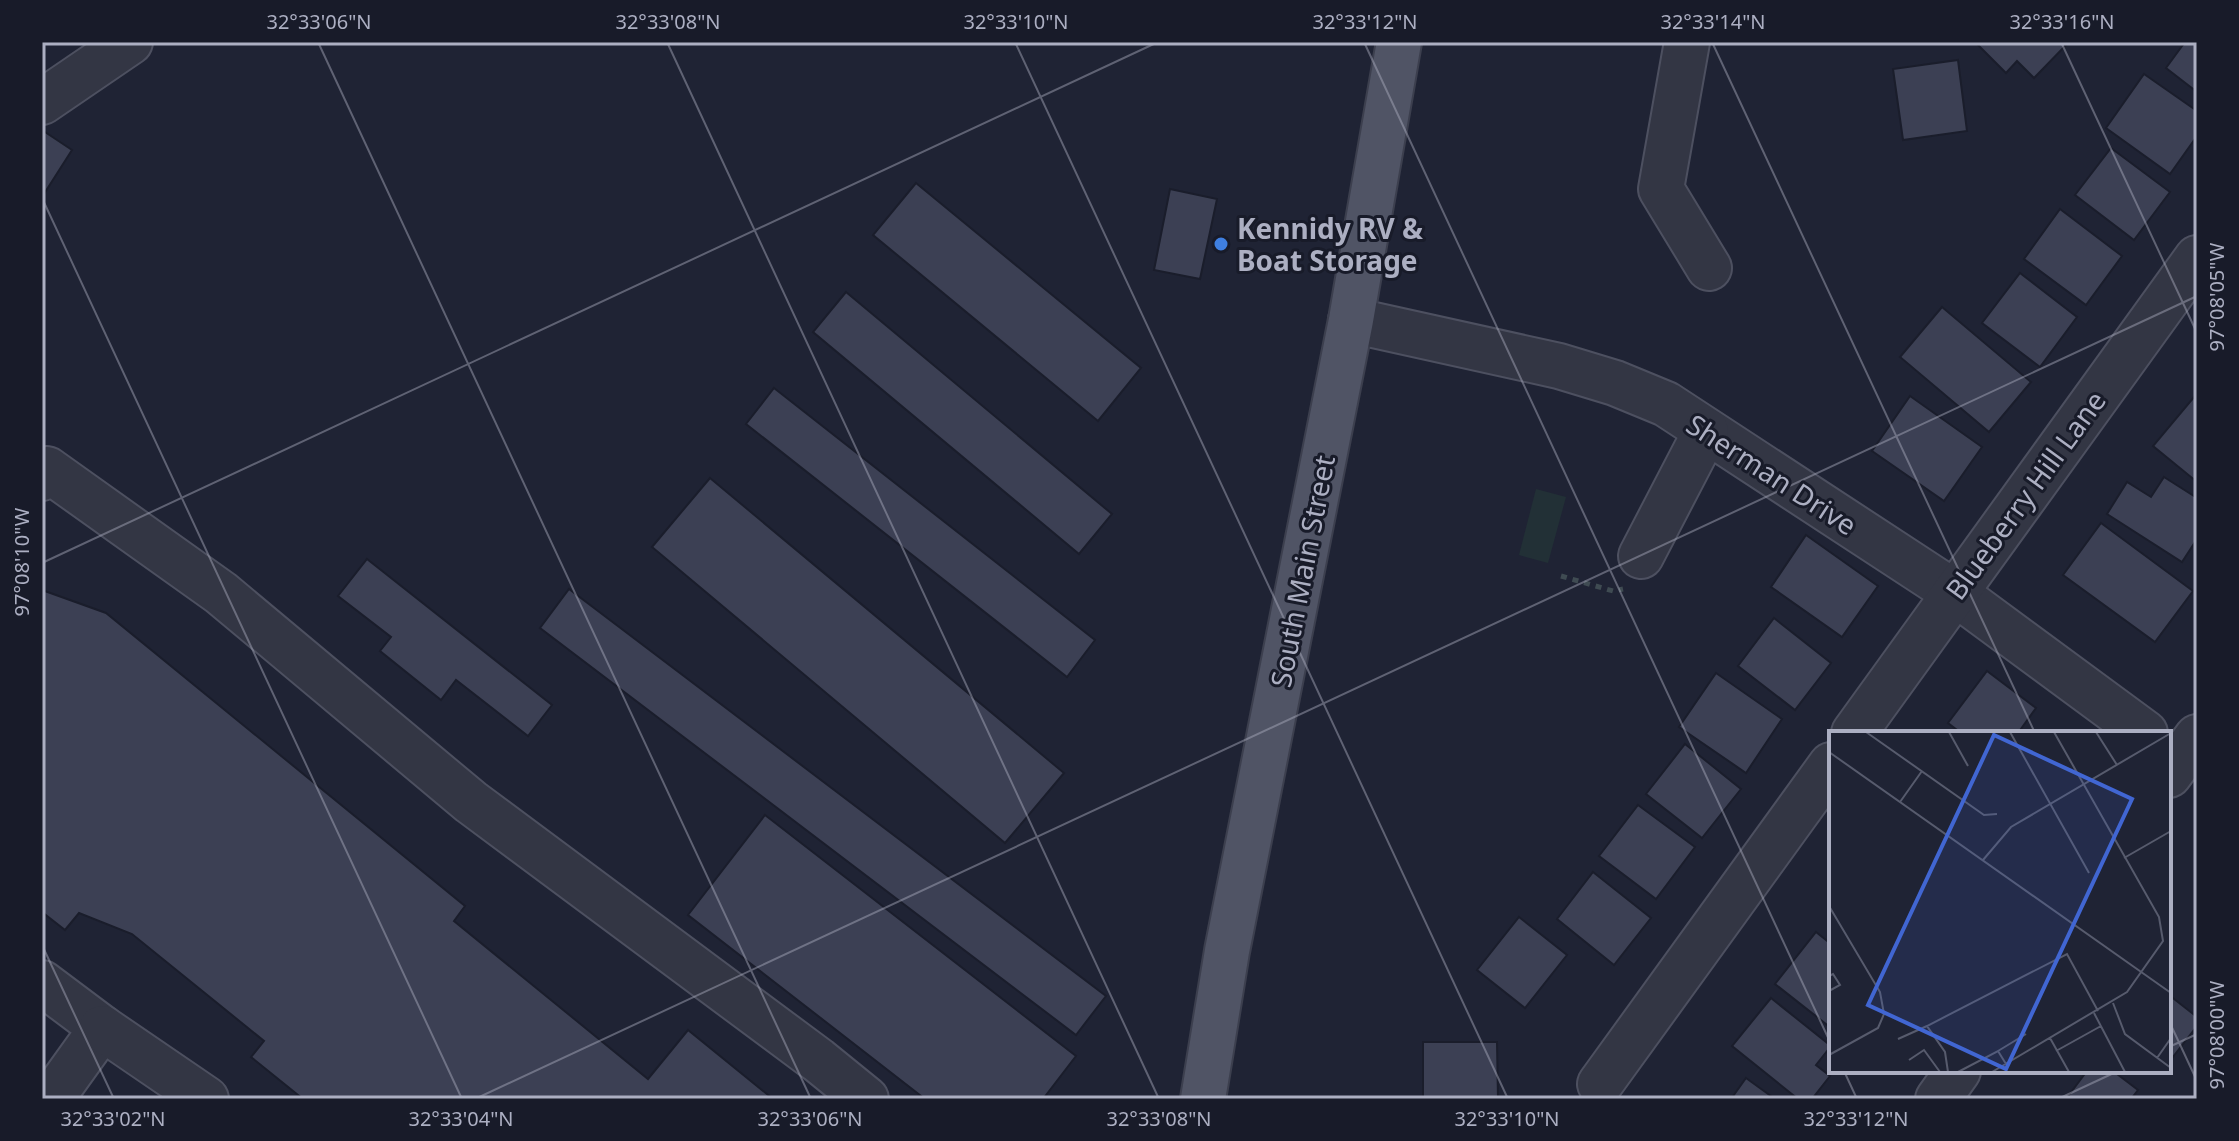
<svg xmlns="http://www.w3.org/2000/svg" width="2239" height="1141" viewBox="0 0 2239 1141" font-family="'Noto Sans',sans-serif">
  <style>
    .green { fill: #223036 }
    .building { fill: #3c4054; stroke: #1a1d2b; stroke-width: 2 }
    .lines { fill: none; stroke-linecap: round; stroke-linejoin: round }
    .minor-casing { stroke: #4d5060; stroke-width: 48 }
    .major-casing { stroke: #3c3f4e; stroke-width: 48 }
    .path { stroke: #3f4b52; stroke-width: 5; stroke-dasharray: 6 6; stroke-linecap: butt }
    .minor { stroke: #333644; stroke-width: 44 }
    .major { stroke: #505465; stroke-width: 44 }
    .ticks { fill: none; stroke: #acafc2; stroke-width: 2; stroke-opacity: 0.45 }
    .shop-dot { fill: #3f7fe0; stroke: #181b29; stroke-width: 3 }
    .labels { text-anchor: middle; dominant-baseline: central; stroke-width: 6; stroke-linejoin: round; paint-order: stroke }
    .poi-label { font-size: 28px; font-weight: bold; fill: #acafc2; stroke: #181b29; text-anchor: start }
    .street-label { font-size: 28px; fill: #acafc2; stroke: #181b29 }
    .inset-road { fill: none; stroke: #575b6d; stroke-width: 2 }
    .view { fill: #4166d2; fill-opacity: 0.15; stroke: #4166d2; stroke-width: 4 }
    .inset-edge { fill: none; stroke: #acafc2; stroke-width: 4 }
    .neatline { fill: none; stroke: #acafc2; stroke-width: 3 }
    .ticks-label { font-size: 20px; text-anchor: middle; fill: #acafc2 }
  </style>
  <rect width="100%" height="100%" fill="#1f2334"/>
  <!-- green -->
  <polygon class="green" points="1536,489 1566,497 1548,563 1519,555"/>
  <!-- building -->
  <g class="building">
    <polygon points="1975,42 2069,42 2034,78 2017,61 2006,73"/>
    <polygon points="2185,42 2197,42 2197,92 2166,68"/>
    <polygon points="1958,60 1967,131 1903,140 1893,69"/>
    <polygon points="2144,74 2197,111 2197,136 2170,174 2106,128"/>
    <polygon points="42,130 72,150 42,197"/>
    <polygon points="2111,148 2170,192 2134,240 2075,195"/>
    <polygon points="916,183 1141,368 1098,421 873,235"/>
    <polygon points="1170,189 1217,199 1200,279 1154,270"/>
    <polygon points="2060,209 2122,256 2086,305 2024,259"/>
    <polygon points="2020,273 2077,317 2040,367 1982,323"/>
    <polygon points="846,292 1112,514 1079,554 813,332"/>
    <polygon points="1942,307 2031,382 1989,432 1900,357"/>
    <polygon points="774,388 1095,640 1067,677 746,424"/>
    <polygon points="1910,396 1982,447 1944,501 1872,451"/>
    <polygon points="2194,397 2197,400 2197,482 2153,446"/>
    <polygon points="2164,477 2197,498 2197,539 2182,562 2107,514 2127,482 2151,497"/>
    <polygon points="710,478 1064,773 1005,843 652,547"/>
    <polygon points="2101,523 2193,591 2155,642 2063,575"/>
    <polygon points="1806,535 1878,586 1842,637 1771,587"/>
    <polygon points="367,559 552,705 528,736 456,680 441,700 380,651 391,637 338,596"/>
    <polygon points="569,589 1106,996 1076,1035 540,628"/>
    <polygon points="42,590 106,613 465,906 454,921 648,1079 688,1030 773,1099 303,1099 251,1057 264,1041 132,934 79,913 65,930 42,912"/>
    <polygon points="1774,618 1831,663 1795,710 1738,666"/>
    <polygon points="1987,671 2036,708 2018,733 1961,733 1948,723"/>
    <polygon points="1716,673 1782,719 1746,773 1679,727"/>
    <polygon points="1685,744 1741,789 1702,838 1646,794"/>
    <polygon points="1638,805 1695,847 1656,899 1599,856"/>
    <polygon points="765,815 1076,1056 1043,1099 925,1099 688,915"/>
    <polygon points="1593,872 1651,918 1614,965 1557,919"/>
    <polygon points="1519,917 1567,955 1525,1008 1477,970"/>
    <polygon points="1816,932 1831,944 1831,1028 1775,984"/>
    <polygon points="2169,995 2197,1017 2197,1026 2169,1062"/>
    <polygon points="1771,998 1831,1046 1816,1065 1830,1076 1812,1099 1798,1099 1732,1046"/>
    <polygon points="1423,1042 1497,1042 1498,1099 1423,1099"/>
    <polygon points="2087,1071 2113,1071 2138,1090 2131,1099 2066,1099"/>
    <polygon points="1746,1078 1775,1099 1731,1099"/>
  </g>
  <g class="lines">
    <!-- minor casing -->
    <g class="minor-casing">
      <g id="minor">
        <polyline points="1687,42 1661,189 1709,268"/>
        <polyline points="42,102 130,42"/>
        <polyline points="1351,320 1559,366 1615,383 1666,404 1955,593 2145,733"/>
        <polyline points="42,478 47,469 221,593 471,802 818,1060 866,1099"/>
        <polyline points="1641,556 1706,431"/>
        <polyline points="1854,733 2197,258"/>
        <polyline points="2169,775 2197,737"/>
        <polyline points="42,983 102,1028 51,1099"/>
        <polyline points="102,1028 206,1099"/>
        <polyline points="1600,1084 1831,765"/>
        <polyline points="1938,1099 1958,1071"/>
      </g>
    </g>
    <!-- major casing -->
    <g class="major-casing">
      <polyline id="major" points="1203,1099 1227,951 1351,320 1399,42"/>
    </g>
    <!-- path -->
    <polyline class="path" points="1561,576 1613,591 1623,589"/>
    <!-- minor -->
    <use href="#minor" class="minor"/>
    <!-- major -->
    <use href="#major" class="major"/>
  </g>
  <!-- ticks -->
  <path class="ticks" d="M318,42l493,1057M667,42l492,1057M1015,42l493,1057M1364,42l467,1002M1712,42l323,691M2061,42l136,291M42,198l420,901M42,563l1116,-521M42,945l72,154M2169,1021l28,60M2169,1047l28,-13M1844,1071l13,28M475,1099l1722,-803M2058,1099l60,-28"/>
  <!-- markers -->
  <circle class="shop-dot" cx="1221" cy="244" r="8"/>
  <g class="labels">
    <!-- poi labels -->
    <g class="poi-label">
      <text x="1237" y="228">Kennidy RV &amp;<tspan x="1237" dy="32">Boat Storage</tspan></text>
    </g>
    <!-- street labels -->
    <g class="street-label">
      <text transform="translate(1772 474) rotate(33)">Sherman Drive</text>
      <text transform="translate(2025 495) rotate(-54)">Blueberry Hill Lane</text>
      <text transform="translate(1302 571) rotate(-79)">South Main Street</text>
    </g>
  </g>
  <!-- overview -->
  <g transform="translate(1829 731)">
    <rect width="342" height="342" fill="#1f2334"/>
    <path class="inset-road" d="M37,1l118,83 13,-1M120,1l19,34M181,1l79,141M267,1l21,33M0,21l342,241M71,71l22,-31M295,127l47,-27M154,129l28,-33 160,-94M0,175l51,86 4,22 -6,14 -49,27M0,245l4,-2 7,11 -11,6M284,272l12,31 46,34M265,282l31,59M221,307l19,34M69,308l29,-13M169,320l28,-17M227,320l45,-25M328,327l14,-20M80,329l15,-10 16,22M119,341l-3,-20 -18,-26 140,-72 31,57M129,341l40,-21 8,13M163,341l135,-80 36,-51 -4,-24 -105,-185"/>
    <path class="view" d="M165,4l138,64 -126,270 -138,-64z"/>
    <rect width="342" height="342" class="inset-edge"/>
  </g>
  <!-- border -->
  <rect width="2239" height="1141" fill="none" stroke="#181b29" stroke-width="88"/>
  <rect x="44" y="44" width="2151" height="1053" class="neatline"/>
  <g class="ticks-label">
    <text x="319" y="29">32°33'06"N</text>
    <text x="668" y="29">32°33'08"N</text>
    <text x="1016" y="29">32°33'10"N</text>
    <text x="1365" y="29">32°33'12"N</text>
    <text x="1713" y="29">32°33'14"N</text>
    <text x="2062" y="29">32°33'16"N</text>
    <text transform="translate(2217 297) rotate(-90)" y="7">97°08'05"W</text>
    <text transform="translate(22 562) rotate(-90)" y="7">97°08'10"W</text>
    <text transform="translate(2217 1035) rotate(-90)" y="7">97°08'00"W</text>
    <text x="113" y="1126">32°33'02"N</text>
    <text x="461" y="1126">32°33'04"N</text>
    <text x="810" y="1126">32°33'06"N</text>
    <text x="1159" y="1126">32°33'08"N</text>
    <text x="1507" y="1126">32°33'10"N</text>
    <text x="1856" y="1126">32°33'12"N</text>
  </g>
</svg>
